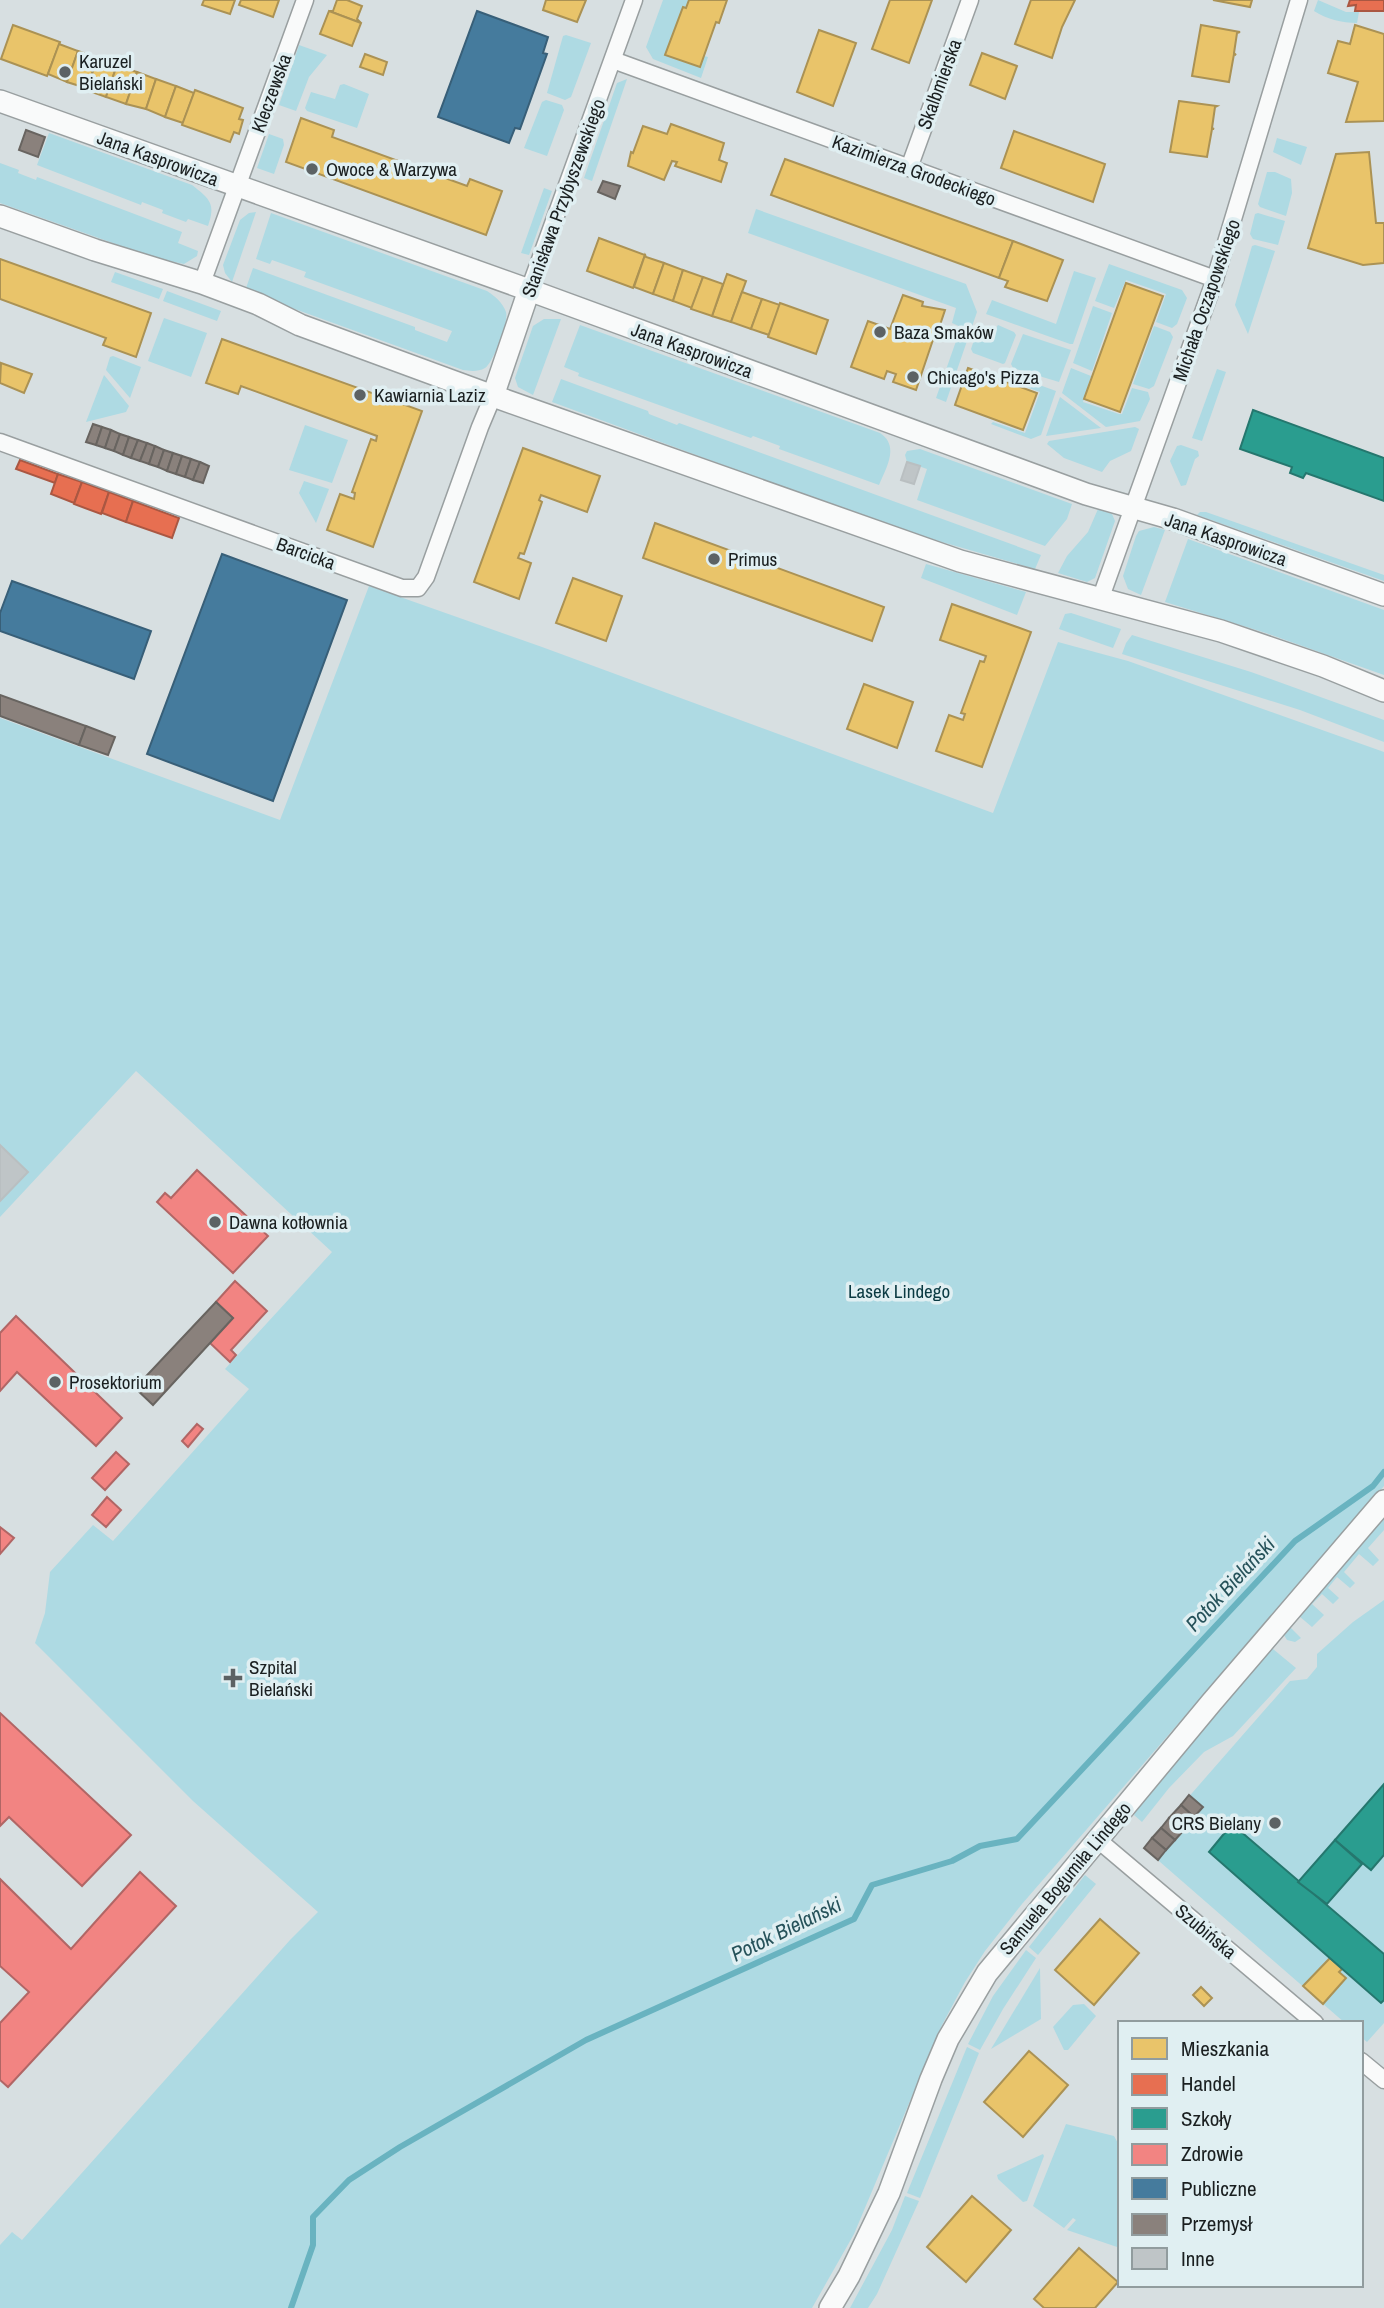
<svg xmlns="http://www.w3.org/2000/svg" width="1384" height="2308" viewBox="0 0 1384 2308" font-family="'Archivo Narrow',sans-serif">
  <style>
    .green { fill: #aedae3 }
    .homes { fill: #e9c46a; stroke: #ab9254; stroke-width: 2 }
    .shops { fill: #e76f51; stroke: #aa5742; stroke-width: 2 }
    .schools { fill: #2a9d8f; stroke: #25776e; stroke-width: 2 }
    .health { fill: #f28482; stroke: #b16665; stroke-width: 2 }
    .public { fill: #457b9d; stroke: #385f78; stroke-width: 2 }
    .industry { fill: #8a817c; stroke: #686460; stroke-width: 2 }
    .lines { fill: none; stroke-linecap: round; stroke-linejoin: round }
    .stream { stroke: #69b3c0; stroke-width: 6 }
    .building { fill: #bfc5c7; stroke: #b9bfc1; stroke-width: 2 }
    .minor-casing { stroke: #999fa0; stroke-width: 19 }
    .tertiary-casing { stroke: #999fa0; stroke-width: 24 }
    .minor { stroke: #f9fafa; stroke-width: 16 }
    .tertiary { stroke: #f9fafa; stroke-width: 21 }
    .poi-dot { fill: #5c6264; stroke: #e0eff2; stroke-width: 2.5 }
    .labels { text-anchor: middle; dominant-baseline: central; stroke-width: 7; stroke-linejoin: round; paint-order: stroke }
    .poi-label { font-size: 19px; fill: #1a1f20; stroke: #e0eff2; text-anchor: start }
    .street-label { font-size: 19px; fill: #1a1f20; stroke: #e0eff2 }
    .park-label { font-size: 19px; fill: #0a3a42; stroke: #e0eff2 }
    .water-label { font-size: 21px; font-style: italic; fill: #26525a; stroke: #e0eff2 }
  </style>
  <rect width="100%" height="100%" fill="#d7dfe1"/>
  <!-- green -->
  <g class="green">
    <polygon points="663,0 689,0 686,8 683,7 665,54 699,67 704,56 708,57 701,78 653,59 646,47"/>
    <path d="M1318,0l28,12h13l-2,11c-15,0 -31,-4 -43,-12z"/>
    <polygon points="566,35 591,43 571,97 565,100 547,93 563,36"/>
    <polygon points="299,45 327,55 309,77 296,111 279,105"/>
    <polygon points="627,79 592,181 584,178 617,83"/>
    <polygon points="344,84 369,94 357,128 307,111 305,108 311,92 335,99 340,85"/>
    <polygon points="546,100 562,105 564,110 547,156 524,148 542,102"/>
    <path d="M49,133l143,52c18,14 24,19 16,41l-20,-7 -2,3 -24,-9 1,-3 -21,-8 -1,3 -104,-40z"/>
    <polygon points="269,134 283,139 284,145 274,174 257,168"/>
    <polygon points="1277,138 1307,147 1301,165 1273,152"/>
    <polygon points="0,163 19,170 18,173 36,180 37,177 182,232 178,243 198,251 197,256 184,264 155,258 0,203"/>
    <polygon points="1267,172 1275,172 1291,179 1292,193 1286,216 1260,207 1258,204"/>
    <polygon points="544,188 552,191 529,255 521,253"/>
    <polygon points="756,209 966,284 977,312 946,402 936,398 961,327 952,323 956,308 748,233"/>
    <polygon points="256,212 232,282 225,273 223,265 240,220 249,213"/>
    <path d="M271,213l216,78c8,5 16,12 19,21 3,10 -13,51 -21,56 -7,4 -15,3 -22,2l-218,-79 8,-23 162,59v3l32,12 5,-11 -148,-54 2,-5 -34,-12 -2,4 -14,-5z"/>
    <polygon points="1258,213 1285,221 1278,245 1253,239 1250,234 1255,214"/>
    <polygon points="1255,245 1275,251 1248,334 1235,305 1252,246"/>
    <polygon points="1109,264 1182,290 1187,298 1177,324 1172,328 1156,322 1166,294 1126,280 1114,308 1095,301"/>
    <polygon points="1074,271 1096,278 1073,344 1070,344 986,314 992,300 1056,324"/>
    <polygon points="115,272 163,289 159,299 111,282"/>
    <polygon points="167,291 221,311 217,321 163,301"/>
    <polygon points="1093,306 1112,313 1092,371 1073,363"/>
    <polygon points="164,318 207,333 191,377 148,361"/>
    <polygon points="544,319 561,319 533,395 518,387 515,378 533,326"/>
    <path d="M580,325l300,108c20,13 6,35 -1,52l-100,-36 1,-3 -27,-10 -2,2 -173,-62 1,-3 -15,-6z"/>
    <polygon points="998,325 1014,332 1016,335 1005,363 1003,364 973,353 971,349 977,331 983,329 993,332"/>
    <polygon points="1154,326 1170,332 1173,337 1154,386 1149,389 1133,384"/>
    <polygon points="1023,334 1071,350 1059,382 1013,368 1011,364"/>
    <polygon points="113,356 141,367 130,398 106,370 110,357"/>
    <polygon points="1071,368 1091,376 1083,402 1119,414 1122,414 1132,388 1148,392 1150,399 1140,421 1106,427 1062,393"/>
    <polygon points="1217,369 1226,372 1202,441 1192,438"/>
    <polygon points="1009,374 1056,391 1041,435 1031,439 991,424 993,422 1025,433 1040,392 1006,380"/>
    <polygon points="104,375 129,406 126,412 86,422"/>
    <polygon points="561,379 648,411 649,414 677,425 679,423 1041,555 1035,569 897,529 552,402"/>
    <polygon points="1060,397 1101,428 1046,436"/>
    <polygon points="305,425 348,440 332,483 289,470"/>
    <polygon points="1135,427 1139,429 1131,451 1110,461 1102,472 1064,458 1047,444 1049,441"/>
    <polygon points="1181,445 1198,451 1199,456 1195,459 1186,485 1181,486 1170,461 1177,446"/>
    <polygon points="920,449 1072,504 1067,519 1045,546 917,500 927,469 907,462 905,455 907,451"/>
    <polygon points="304,481 329,489 316,523 299,493"/>
    <polygon points="1098,509 1112,514 1115,521 1095,578 1087,582 1058,573 1067,556 1088,532"/>
    <polygon points="1200,512 1206,512 1384,575 1384,581 1197,515"/>
    <polygon points="1154,527 1165,530 1141,595 1128,589 1123,576 1136,536 1139,531"/>
    <polygon points="1188,539 1384,610 1384,675 1266,633 1165,602"/>
    <polygon points="926,564 1026,592 1017,615 921,578"/>
    <polygon points="369,586 542,647 993,813 1058,642 1128,661 1384,752 1384,1486 1022,1904 985,1951 965,1982 942,2025 854,2234 812,2308 0,2308 0,2245 12,2232 22,2240 290,1940 318,1912 193,1801 35,1643 45,1613 50,1572 93,1525 113,1541 249,1389 225,1369 332,1252 136,1071 0,1217 0,718 280,820"/>
    <polygon points="1071,613 1121,629 1113,648 1059,629 1065,614"/>
    <polygon points="1132,635 1251,672 1384,720 1384,742 1300,710 1122,654 1126,643"/>
    <polygon points="1384,1516 1384,1530 1368,1548 1379,1560 1373,1566 1359,1554 1344,1572 1355,1583 1350,1588 1337,1577 1328,1588 1339,1598 1333,1604 1322,1594 1312,1604 1324,1615 1312,1627 1299,1616 1290,1627 1301,1638 1295,1642 1287,1640 1284,1635 1285,1630"/>
    <polygon points="1384,1600 1384,2023 1367,2042 1361,2037 1361,2023 1345,2023 1144,1848 1290,1681 1307,1679 1317,1667 1317,1654 1353,1622"/>
    <polygon points="1273,1649 1296,1668 1233,1736 1204,1752 1169,1788 1142,1822 1134,1815 1139,1805 1268,1650"/>
    <polygon points="1085,1875 1096,1884 1038,1955 1029,1947"/>
    <polygon points="1026,1950 1036,1958 1003,2009 980,2050 968,2044 993,1996"/>
    <polygon points="1040,1968 1041,2019 991,2049"/>
    <polygon points="1084,2004 1096,2016 1068,2050 1064,2050 1053,2027 1073,2005"/>
    <polygon points="967,2047 979,2053 920,2198 907,2193"/>
    <polygon points="1066,2124 1114,2136 1120,2147 1120,2248 1067,2230 1076,2220 1073,2218 1064,2228 1033,2206"/>
    <polygon points="1043,2154 1044,2156 1027,2201 1023,2202 998,2179 997,2175"/>
    <polygon points="905,2196 919,2201 877,2294 868,2308 850,2308 892,2230"/>
  </g>
  <!-- homes -->
  <g class="homes">
    <polygon points="204,0 235,0 230,14 202,5"/>
    <polygon points="241,0 279,0 273,17 239,5"/>
    <polygon points="337,0 347,0 362,6 357,19 361,23 329,11 333,11"/>
    <polygon points="546,0 586,0 577,22 543,10"/>
    <polygon points="689,0 727,0 719,23 716,22 700,67 665,55 683,7 686,8"/>
    <polygon points="890,0 932,0 909,63 872,49"/>
    <polygon points="1031,0 1075,0 1062,27 1052,58 1015,44"/>
    <polygon points="1213,0 1252,0 1250,7"/>
    <polygon points="329,11 361,23 352,46 320,34"/>
    <polygon points="13,25 60,42 47,76 1,59"/>
    <polygon points="1201,25 1240,32 1237,33 1234,53 1236,55 1234,54 1229,82 1192,76"/>
    <polygon points="1355,25 1384,34 1384,121 1346,122 1358,82 1328,73 1338,41 1350,44"/>
    <polygon points="819,30 856,43 833,106 797,92"/>
    <polygon points="59,44 78,51 67,82 48,74"/>
    <polygon points="78,51 98,58 86,88 67,82"/>
    <polygon points="982,53 1017,66 1005,99 970,85"/>
    <polygon points="365,54 387,62 383,75 360,67"/>
    <polygon points="98,58 117,65 106,97 86,90"/>
    <polygon points="117,65 137,72 126,104 106,97"/>
    <polygon points="137,72 156,79 146,109 126,104"/>
    <polygon points="156,79 176,86 165,117 146,109"/>
    <polygon points="176,86 194,93 183,123 165,117"/>
    <polygon points="195,90 243,108 239,119 243,120 239,134 234,132 230,142 182,125"/>
    <polygon points="1179,101 1217,106 1215,107 1212,128 1214,129 1212,129 1207,157 1170,152"/>
    <polygon points="301,118 334,130 332,137 467,186 470,179 502,191 486,235 286,162"/>
    <polygon points="671,124 724,143 719,160 727,163 721,182 675,166 677,162 672,161 664,180 628,166 631,152 633,153 643,126 667,134"/>
    <polygon points="1014,131 1105,164 1093,202 1001,168"/>
    <polygon points="1369,152 1376,223 1384,223 1384,263 1363,265 1308,248 1336,154"/>
    <polygon points="785,159 1013,241 999,278 771,195"/>
    <polygon points="599,238 645,255 633,288 587,271"/>
    <polygon points="1013,241 1063,260 1047,301 1005,287 1008,281 999,278"/>
    <polygon points="645,255 646,257 664,263 653,294 634,287"/>
    <polygon points="0,259 151,313 136,357 103,345 106,338 0,299"/>
    <polygon points="664,263 683,270 673,301 653,294"/>
    <polygon points="683,270 703,277 692,308 673,301"/>
    <polygon points="727,274 746,281 731,322 712,316"/>
    <polygon points="703,277 723,284 712,316 691,309"/>
    <polygon points="1126,283 1163,296 1120,412 1084,399"/>
    <polygon points="742,292 762,299 751,329 731,322"/>
    <polygon points="903,295 923,302 922,306 945,310 939,328 937,328 916,390 893,382 896,374 887,371 884,379 851,367 868,321 890,329"/>
    <polygon points="762,299 780,305 769,335 751,329"/>
    <polygon points="780,303 828,320 816,354 768,337"/>
    <polygon points="222,339 422,411 373,547 327,530 340,494 354,499 355,493 352,492 371,439 376,441 377,436 241,386 238,394 206,383"/>
    <polygon points="1,363 32,374 24,393 0,383"/>
    <polygon points="968,368 1037,393 1023,430 955,405"/>
    <polygon points="523,448 600,476 587,512 541,495 539,500 542,502 524,554 520,553 518,558 531,563 519,599 474,582"/>
    <polygon points="655,523 884,607 872,641 643,558"/>
    <polygon points="573,578 622,596 606,641 556,623"/>
    <polygon points="952,604 1031,632 982,767 936,751 949,715 963,720 965,714 961,713 980,661 984,662 986,656 940,640"/>
    <polygon points="864,684 913,702 897,748 847,729"/>
    <polygon points="1100,1919 1139,1953 1094,2005 1055,1970"/>
    <polygon points="1330,1958 1342,1969 1339,1972 1346,1978 1323,2004 1303,1986"/>
    <polygon points="1201,1987 1212,1998 1204,2006 1193,1995"/>
    <polygon points="1029,2051 1068,2085 1023,2137 984,2102"/>
    <polygon points="972,2196 1011,2230 966,2282 927,2247"/>
    <polygon points="1079,2248 1118,2282 1095,2308 1044,2308 1034,2299"/>
  </g>
  <!-- shops -->
  <g class="shops">
    <polygon points="1350,0 1384,0 1384,11 1355,11 1356,5 1348,6"/>
    <polygon points="20,460 58,474 55,483 16,469"/>
    <polygon points="58,474 82,482 74,503 51,494"/>
    <polygon points="82,482 109,492 101,514 74,504"/>
    <polygon points="109,492 133,501 126,522 102,513"/>
    <polygon points="133,501 179,518 172,538 126,522"/>
  </g>
  <!-- schools -->
  <g class="schools">
    <polygon points="1253,410 1384,458 1384,501 1306,473 1303,478 1290,473 1292,467 1240,449"/>
    <polygon points="1384,1784 1384,1855 1371,1870 1335,1840"/>
    <polygon points="1232,1824 1384,1954 1384,2000 1381,2003 1209,1852"/>
    <polygon points="1335,1840 1362,1864 1327,1904 1298,1882"/>
  </g>
  <!-- health -->
  <g class="health">
    <polygon points="197,1170 268,1236 233,1273 157,1202 165,1193 171,1198"/>
    <polygon points="235,1281 267,1311 231,1350 236,1355 230,1362 210,1343 233,1318 216,1302"/>
    <polygon points="16,1316 122,1418 96,1446 17,1372 0,1391 0,1333"/>
    <polygon points="197,1424 203,1429 188,1447 182,1441"/>
    <polygon points="116,1452 129,1464 105,1490 92,1478"/>
    <polygon points="107,1497 121,1510 106,1527 92,1515"/>
    <polygon points="0,1527 14,1538 0,1554"/>
    <polygon points="0,1713 131,1835 82,1886 9,1817 0,1826"/>
    <polygon points="140,1872 176,1906 8,2087 0,2080 0,2023 29,1992 0,1966 0,1879 71,1949"/>
  </g>
  <!-- public -->
  <g class="public">
    <polygon points="477,11 548,37 543,53 547,54 520,129 515,128 509,143 438,117"/>
    <polygon points="222,554 347,600 273,801 147,754"/>
    <polygon points="12,581 151,631 134,679 0,631 0,613"/>
  </g>
  <!-- industry -->
  <g class="industry">
    <polygon points="26,130 45,137 38,157 19,150"/>
    <polygon points="603,181 620,186 615,199 598,192"/>
    <polygon points="93,424 102,427 96,445 86,442"/>
    <polygon points="102,427 111,430 105,448 96,445"/>
    <polygon points="111,430 120,434 114,451 105,448"/>
    <polygon points="120,434 129,437 123,455 114,451"/>
    <polygon points="129,437 138,440 131,458 123,455"/>
    <polygon points="138,440 147,443 140,461 131,458"/>
    <polygon points="147,443 155,446 149,464 140,461"/>
    <polygon points="155,446 164,450 158,467 149,464"/>
    <polygon points="164,450 173,453 167,471 158,467"/>
    <polygon points="173,453 182,456 176,474 167,471"/>
    <polygon points="182,456 191,459 185,477 176,474"/>
    <polygon points="191,459 200,462 193,480 185,477"/>
    <polygon points="200,462 209,466 203,483 193,480"/>
    <polygon points="0,695 86,726 79,745 0,716"/>
    <polygon points="86,726 115,737 108,755 79,745"/>
    <polygon points="216,1302 233,1318 153,1405 135,1388"/>
    <polygon points="1189,1795 1203,1807 1194,1817 1181,1805"/>
    <polygon points="1181,1805 1194,1817 1187,1825 1184,1823 1180,1828 1169,1818"/>
    <polygon points="1169,1818 1183,1831 1175,1840 1161,1828"/>
    <polygon points="1161,1828 1175,1840 1166,1850 1152,1838"/>
    <polygon points="1152,1838 1166,1850 1158,1860 1144,1848"/>
  </g>
  <g class="lines">
    <!-- stream -->
    <polyline class="stream" points="291,2308 313,2245 313,2217 349,2180 400,2147 586,2040 854,1919 872,1885 952,1861 980,1846 1017,1839 1295,1541 1373,1486 1384,1472"/>
  </g>
  <!-- building -->
  <g class="building">
    <polygon points="907,462 920,466 914,484 901,480"/>
    <polygon points="0,1145 28,1172 0,1201"/>
  </g>
  <g class="lines">
    <!-- minor casing -->
    <g class="minor-casing">
      <g id="minor">
        <polyline points="613,60 1215,279"/>
        <polyline points="909,168 970,0"/>
        <polyline points="202,283 305,0"/>
        <polyline points="529,290 634,0"/>
        <polyline points="0,442 402,588 418,588 426,577 480,427 493,396"/>
        <polyline points="1101,597 1215,279 1299,0"/>
        <polyline points="1097,1839 1315,2023"/>
        <polyline points="1361,2061 1384,2080"/>
      </g>
    </g>
    <!-- tertiary casing -->
    <g class="tertiary-casing">
      <g id="tertiary">
        <polyline points="0,101 529,290 1086,494 1173,519 1384,595"/>
        <polyline points="0,216 95,250 202,283 258,304 300,325 493,396 960,561 1221,631 1323,666 1384,691"/>
        <polyline points="493,396 529,290"/>
        <polyline points="830,2308 849,2276 889,2193 931,2079 948,2039 987,1973 1211,1703 1384,1501"/>
      </g>
    </g>
    <!-- minor -->
    <use href="#minor" class="minor"/>
    <!-- tertiary -->
    <use href="#tertiary" class="tertiary"/>
  </g>
  <!-- markers -->
  <g class="poi-dot">
    <circle cx="65" cy="72" r="7"/>
    <circle cx="312" cy="169" r="7"/>
    <circle cx="880" cy="332" r="7"/>
    <circle cx="913" cy="377" r="7"/>
    <circle cx="360" cy="395" r="7"/>
    <circle cx="714" cy="559" r="7"/>
    <circle cx="215" cy="1222" r="7"/>
    <circle cx="55" cy="1382" r="7"/>
    <path d="M229.5 1667.5h7v7h7v7h-7v7h-7v-7h-7v-7h7z"/>
    <circle cx="1275" cy="1823" r="7"/>
  </g>
  <g class="labels">
    <!-- poi labels -->
    <g class="poi-label">
      <text x="79" y="61">Karuzel<tspan x="79" dy="22">Bielański</tspan></text>
      <text x="326" y="169">Owoce &amp; Warzywa</text>
      <text x="894" y="332">Baza Smaków</text>
      <text x="927" y="377">Chicago's Pizza</text>
      <text x="374" y="395">Kawiarnia Laziz</text>
      <text x="728" y="559">Primus</text>
      <text x="229" y="1222">Dawna kotłownia</text>
      <text x="69" y="1382">Prosektorium</text>
      <text x="249" y="1667">Szpital<tspan x="249" dy="22">Bielański</tspan></text>
      <text x="1261" y="1823" text-anchor="end">CRS Bielany</text>
    </g>
    <!-- street labels -->
    <g class="street-label">
      <text transform="translate(939 84) rotate(-70)">Skalbmierska</text>
      <text transform="translate(271 93) rotate(-70)">Kleczewska</text>
      <text transform="translate(158 158) rotate(20)">Jana Kasprowicza</text>
      <text transform="translate(914 170) rotate(20)">Kazimierza Grodeckiego</text>
      <text transform="translate(563 198) rotate(-70)">Stanisława Przybyszewskiego</text>
      <text transform="translate(1206 300) rotate(-71)">Michała Oczapowskiego</text>
      <text transform="translate(692 350) rotate(20)">Jana Kasprowicza</text>
      <text transform="translate(1226 539) rotate(19)">Jana Kasprowicza</text>
      <text transform="translate(306 553) rotate(20)">Barcicka</text>
      <text transform="translate(1065 1878) rotate(-50)">Samuela Bogumiła Lindego</text>
      <text transform="translate(1206 1931) rotate(40)">Szubińska</text>
    </g>
    <!-- park labels -->
    <g class="park-label">
      <text x="899" y="1291">Lasek Lindego</text>
    </g>
    <!-- water labels -->
    <g class="water-label">
      <text transform="translate(1230 1584) rotate(-47)">Potok Bielański</text>
      <text transform="translate(786 1929) rotate(-26)">Potok Bielański</text>
    </g>
  </g>
  <!-- legend -->
  <rect x="1118" y="2021" width="245" height="266" fill="#e0eff2" stroke="#919c9e" stroke-width="2"/>
  <rect x="1132" y="2038" width="35" height="21" fill="#e9c46a" stroke="#919c9e" stroke-width="2"/>
  <text x="1181" y="2056" font-size="21" fill="#1a1f20">Mieszkania</text>
  <rect x="1132" y="2074" width="35" height="21" fill="#e76f51" stroke="#919c9e" stroke-width="2"/>
  <text x="1181" y="2091" font-size="21" fill="#1a1f20">Handel</text>
  <rect x="1132" y="2108" width="35" height="21" fill="#2a9d8f" stroke="#919c9e" stroke-width="2"/>
  <text x="1181" y="2126" font-size="21" fill="#1a1f20">Szkoły</text>
  <rect x="1132" y="2144" width="35" height="21" fill="#f28482" stroke="#919c9e" stroke-width="2"/>
  <text x="1181" y="2161" font-size="21" fill="#1a1f20">Zdrowie</text>
  <rect x="1132" y="2178" width="35" height="21" fill="#457b9d" stroke="#919c9e" stroke-width="2"/>
  <text x="1181" y="2196" font-size="21" fill="#1a1f20">Publiczne</text>
  <rect x="1132" y="2214" width="35" height="21" fill="#8a817c" stroke="#919c9e" stroke-width="2"/>
  <text x="1181" y="2231" font-size="21" fill="#1a1f20">Przemysł</text>
  <rect x="1132" y="2248" width="35" height="21" fill="#bfc5c7" stroke="#919c9e" stroke-width="2"/>
  <text x="1181" y="2266" font-size="21" fill="#1a1f20">Inne</text>
</svg>
